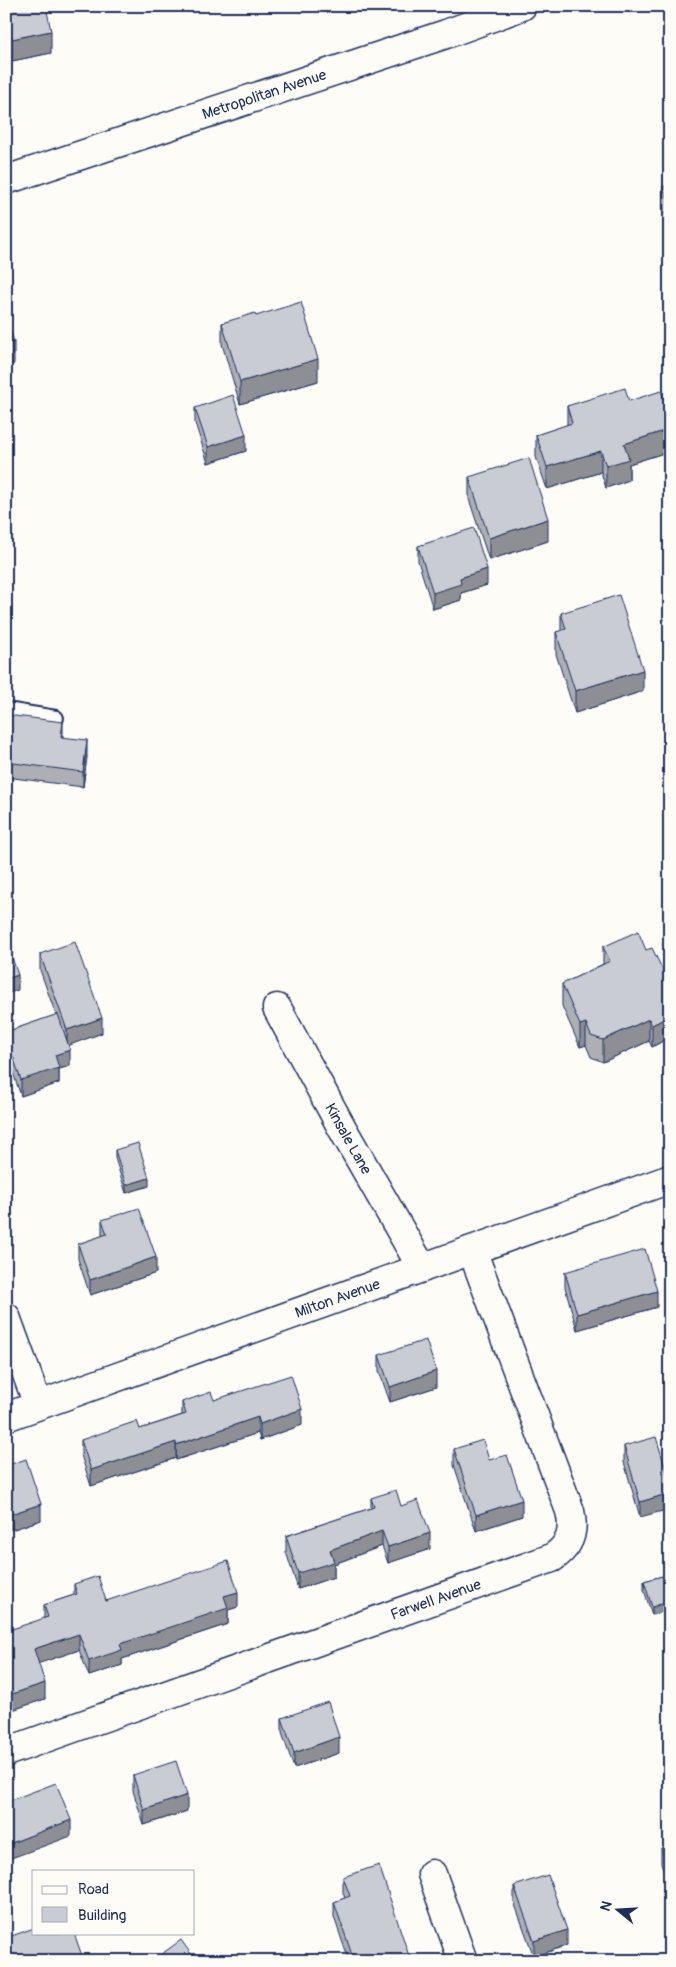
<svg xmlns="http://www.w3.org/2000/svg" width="676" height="1967" viewBox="0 0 676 1967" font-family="Pangolin,sans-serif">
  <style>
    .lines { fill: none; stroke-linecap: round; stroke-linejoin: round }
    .lane-casing { stroke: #1b2f5e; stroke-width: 18 }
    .street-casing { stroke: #1b2f5e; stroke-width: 31 }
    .lane { stroke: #fdfcf7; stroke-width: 14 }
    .street { stroke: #fdfcf7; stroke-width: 28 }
    .wall { fill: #adafb5; stroke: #1b2f5e }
    .shaded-wall { fill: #8d8f94; stroke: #1b2f5e }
    .building { fill: #c9ccd3; stroke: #1b2f5e }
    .labels { text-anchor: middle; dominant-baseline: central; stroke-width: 4.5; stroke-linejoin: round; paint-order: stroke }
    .street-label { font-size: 15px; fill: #1b2f5e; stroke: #fdfcf7 }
  </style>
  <rect width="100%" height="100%" fill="#fdfcf7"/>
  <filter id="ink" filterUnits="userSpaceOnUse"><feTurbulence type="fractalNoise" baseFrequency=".02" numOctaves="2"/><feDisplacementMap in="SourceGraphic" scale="10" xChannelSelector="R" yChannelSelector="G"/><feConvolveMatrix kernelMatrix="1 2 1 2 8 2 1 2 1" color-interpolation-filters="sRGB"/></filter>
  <g filter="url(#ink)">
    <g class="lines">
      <!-- lane casing -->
      <g class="lane-casing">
        <polyline id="lane" points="6,710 56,718"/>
      </g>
      <!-- street casing -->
      <g class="street-casing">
        <g id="street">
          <path id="s1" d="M6,180l440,-146 76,-28"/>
          <path id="s2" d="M277,1008l65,120 80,140"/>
          <polyline points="6,1317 38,1405"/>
          <path id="s3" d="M6,1417l664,-238"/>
          <path id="s4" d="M6,1752l546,-194c18,-12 23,-26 18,-47l-98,-261"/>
          <polyline points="432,1874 463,1961"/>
        </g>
      </g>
      <!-- lane -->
      <use href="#lane" class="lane"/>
      <!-- street -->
      <use href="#street" class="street"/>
    </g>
    <!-- wall -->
    <g class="wall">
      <polygon points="6,6 51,53 12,61 8,40 6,41"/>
      <polygon points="670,184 670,225 663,209 663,187"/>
      <polygon points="256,316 318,381 240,404 222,344 222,323"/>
      <polygon points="629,401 670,417 670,451 629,464 629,480 606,488 601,472 547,489 536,457 536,435 567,425 567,406"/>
      <polygon points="195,408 246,451 208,463 195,423"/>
      <polygon points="469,477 548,541 489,560 469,499"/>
      <polygon points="418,546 487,585 461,593 461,600 433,609 418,561"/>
      <polygon points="561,613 643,691 575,713 556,654 556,632 561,631"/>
      <polygon points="6,721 63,737 87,756 83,787 6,777"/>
      <polygon points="603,947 646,950 670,985 670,1037 652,1047 649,1041 603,1062 591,1057 586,1045 580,1047 562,1006 562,984 603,964"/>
      <polygon points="40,954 102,1033 68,1045 70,1066 59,1069 59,1083 21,1096 6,1052 6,1032 56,1015 40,970"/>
      <polygon points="115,1150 149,1186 126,1193 115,1158"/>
      <polygon points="102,1220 156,1273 90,1295 78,1259 78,1244 102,1236"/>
      <polygon points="565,1272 657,1307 577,1330 565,1287"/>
      <polygon points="379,1355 436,1387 390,1402 379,1371"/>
      <polygon points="214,1400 302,1425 260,1440 258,1433 176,1460 176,1458 91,1486 81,1455 81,1440 140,1429 182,1415 182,1402"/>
      <polygon points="624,1446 670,1483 640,1517 624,1462"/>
      <polygon points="454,1449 489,1460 522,1516 476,1531 454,1465"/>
      <polygon points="6,1466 41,1520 11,1530 9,1524 6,1525"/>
      <polygon points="371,1498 401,1506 430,1549 388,1563 382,1546 334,1564 334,1577 298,1589 286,1552 286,1536 371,1508"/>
      <polygon points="670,1574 652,1615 644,1590 644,1581"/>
      <polygon points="74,1584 106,1601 238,1607 228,1610 228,1624 122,1659 122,1665 89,1676 79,1650 38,1663 45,1699 6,1712 44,1619 44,1605 74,1595"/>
      <polygon points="282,1718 339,1753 294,1768 282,1733"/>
      <polygon points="133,1775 187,1811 144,1825 133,1791"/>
      <polygon points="670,1845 670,1888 661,1863 661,1848"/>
      <polygon points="343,1877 409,1956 413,1961 349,1961 334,1917 334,1902 345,1898 343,1893"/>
      <polygon points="514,1886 567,1945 534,1957 514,1902"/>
      <polygon points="6,1938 82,1961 7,1957 6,1954"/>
    </g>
    <!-- shaded-wall -->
    <g class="shaded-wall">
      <polygon points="6,19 8,19 8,40 6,41"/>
      <polygon points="51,31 51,53 12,61 12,39"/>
      <polygon points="14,342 14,364 7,366 7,379 6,379 6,344"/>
      <polygon points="318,359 318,381 240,404 240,382"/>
      <polygon points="670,429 670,451 629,464 629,480 606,488 606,466 624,444"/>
      <polygon points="246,435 246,451 208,463 208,447"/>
      <polygon points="601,451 601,472 547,489 547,467"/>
      <polygon points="548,519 548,541 489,560 489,538"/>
      <polygon points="487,569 487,585 461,593 461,600 433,609 433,593 460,578"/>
      <polygon points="643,670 643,691 575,713 575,691"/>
      <polygon points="63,722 63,737 61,737"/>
      <polygon points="87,740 87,756 83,787 83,772"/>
      <polygon points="18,975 18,990 6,994 6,979"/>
      <polygon points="670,1016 670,1037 652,1047 652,1025"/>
      <polygon points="102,1018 102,1033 67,1046 67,1030"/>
      <polygon points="649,1019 649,1041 603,1062 603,1040"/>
      <polygon points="586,1023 586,1045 580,1047 580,1025"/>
      <polygon points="70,1050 70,1066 59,1069 59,1083 21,1096 21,1080 55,1055"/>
      <polygon points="149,1178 149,1186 126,1193 126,1185"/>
      <polygon points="156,1257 156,1273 90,1295 90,1280"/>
      <polygon points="657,1291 657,1307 577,1330 577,1314"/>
      <polygon points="436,1371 436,1387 390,1402 390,1387"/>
      <polygon points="302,1409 302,1425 260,1440 260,1424"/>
      <polygon points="258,1417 258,1433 176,1460 176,1445"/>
      <polygon points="176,1442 176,1458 91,1486 91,1470"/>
      <polygon points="670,1493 670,1509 640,1517 640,1502"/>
      <polygon points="522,1500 522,1516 476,1531 476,1515"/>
      <polygon points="41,1504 41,1520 11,1530 11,1514"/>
      <polygon points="9,1509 9,1524 6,1525 6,1510"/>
      <polygon points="382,1531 382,1546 334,1564 334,1577 298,1589 298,1573 330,1550"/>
      <polygon points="430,1533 430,1549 388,1563 388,1547"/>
      <polygon points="238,1592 238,1607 228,1610 228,1624 122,1659 122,1665 89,1676 89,1661 120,1644 224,1596"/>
      <polygon points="670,1601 670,1610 652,1615 652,1607"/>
      <polygon points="79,1634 79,1650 34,1665 34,1649"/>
      <polygon points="45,1683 45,1699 6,1712 6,1696"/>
      <polygon points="339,1737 339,1753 294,1768 294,1753"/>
      <polygon points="187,1795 187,1811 144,1825 144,1810"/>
      <polygon points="71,1820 71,1836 6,1860 6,1845"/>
      <polygon points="567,1930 567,1945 534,1957 534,1941"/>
      <polygon points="82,1956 82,1961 68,1961"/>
    </g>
    <!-- building -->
    <g class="building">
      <polygon points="6,6 46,6 51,31 12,39 8,19 6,19"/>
      <polygon points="670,184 670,204 663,187"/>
      <polygon points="301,302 318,359 240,382 222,323 255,313 256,316"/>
      <polygon points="6,315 14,342 6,344"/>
      <polygon points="625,388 629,401 661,391 670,417 670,429 624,444 629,459 606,466 601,451 547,467 536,435 572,423 567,406"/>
      <polygon points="233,395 246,435 208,447 195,408"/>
      <polygon points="529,458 548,519 489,538 469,477"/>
      <polygon points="474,528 487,569 460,578 461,584 433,593 418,546"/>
      <polygon points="619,595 643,670 575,691 556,632 566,629 561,613"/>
      <polygon points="7,715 63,722 61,737 87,740 83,772 6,762 6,721"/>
      <polygon points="638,931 646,950 652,948 670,985 668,985 670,988 670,1016 652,1025 649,1019 603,1040 591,1036 586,1023 580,1025 562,984 610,961 603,947"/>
      <polygon points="6,940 18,975 6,979"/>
      <polygon points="75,942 102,1018 67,1030 40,954"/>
      <polygon points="58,1014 70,1050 55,1055 59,1068 21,1080 6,1036 6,1032"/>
      <polygon points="138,1143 149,1178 126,1185 115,1150"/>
      <polygon points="139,1208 156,1257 90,1280 78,1244 107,1234 102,1220"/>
      <polygon points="645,1249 657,1291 577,1314 565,1272"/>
      <polygon points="426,1340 436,1371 390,1387 379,1355"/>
      <polygon points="291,1375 302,1409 260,1424 258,1417 176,1445 176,1442 91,1470 81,1440 137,1421 140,1429 186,1414 182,1402 211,1392 214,1400"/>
      <polygon points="656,1437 670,1483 670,1493 640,1502 624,1446"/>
      <polygon points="483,1440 489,1460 507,1455 522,1500 476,1515 454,1449"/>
      <polygon points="26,1459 41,1504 11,1514 9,1509 6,1510 6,1466"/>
      <polygon points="396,1490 401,1506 418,1500 430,1533 388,1547 382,1531 330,1550 334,1562 298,1573 286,1536 374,1507 371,1498"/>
      <polygon points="228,1561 238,1592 224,1596 228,1608 120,1644 122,1650 89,1661 79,1634 34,1649 45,1683 6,1696 6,1631 48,1617 44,1605 77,1594 74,1584 98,1576 106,1601"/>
      <polygon points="670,1574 670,1601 652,1607 644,1581"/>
      <polygon points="328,1702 339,1737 294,1753 282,1718"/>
      <polygon points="176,1761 187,1795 144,1810 133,1775"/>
      <polygon points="56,1783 71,1820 6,1845 6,1802"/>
      <polygon points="670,1845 670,1873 661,1848"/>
      <polygon points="379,1865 409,1956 411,1955 413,1961 354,1961 334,1902 350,1896 343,1877"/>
      <polygon points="548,1875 567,1930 534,1941 514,1886"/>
      <polygon points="34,1928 34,1933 74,1933 82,1956 68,1961 6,1961 6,1957 11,1955 6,1940 6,1938"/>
      <polygon points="181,1940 196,1961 152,1961"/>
    </g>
  </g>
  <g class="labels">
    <!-- street labels -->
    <g class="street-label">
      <text stroke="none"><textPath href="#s1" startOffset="272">Metropolitan Avenue</textPath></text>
      <text stroke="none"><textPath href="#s2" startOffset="149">Kinsale Lane</textPath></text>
      <text stroke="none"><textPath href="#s3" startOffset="352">Milton Avenue</textPath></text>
      <text stroke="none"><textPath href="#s4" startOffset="456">Farwell Avenue</textPath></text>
    </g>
  </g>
  <!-- margin -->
  <rect width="676" height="1967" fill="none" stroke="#fdfcf7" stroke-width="25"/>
  <rect x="12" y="12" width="651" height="1942" fill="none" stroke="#1b2f5e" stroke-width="2" filter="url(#ink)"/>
  <!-- legend -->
  <rect x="32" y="1870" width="162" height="65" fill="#fdfcf7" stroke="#a3aaba"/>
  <rect x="42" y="1886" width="25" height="8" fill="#fdfcf7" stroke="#a3aaba"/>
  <text x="78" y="1894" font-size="15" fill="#1b2f5e">Road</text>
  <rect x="42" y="1907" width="25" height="15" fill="#c9ccd3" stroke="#a3aaba"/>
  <text x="78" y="1920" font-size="15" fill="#1b2f5e">Building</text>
  <!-- north arrow -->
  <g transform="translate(618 1910) rotate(288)" stroke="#fdfcf7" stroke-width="4" paint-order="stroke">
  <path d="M0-4L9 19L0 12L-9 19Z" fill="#1b2f5e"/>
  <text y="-8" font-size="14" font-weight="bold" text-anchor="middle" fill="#1b2f5e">N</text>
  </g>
</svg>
